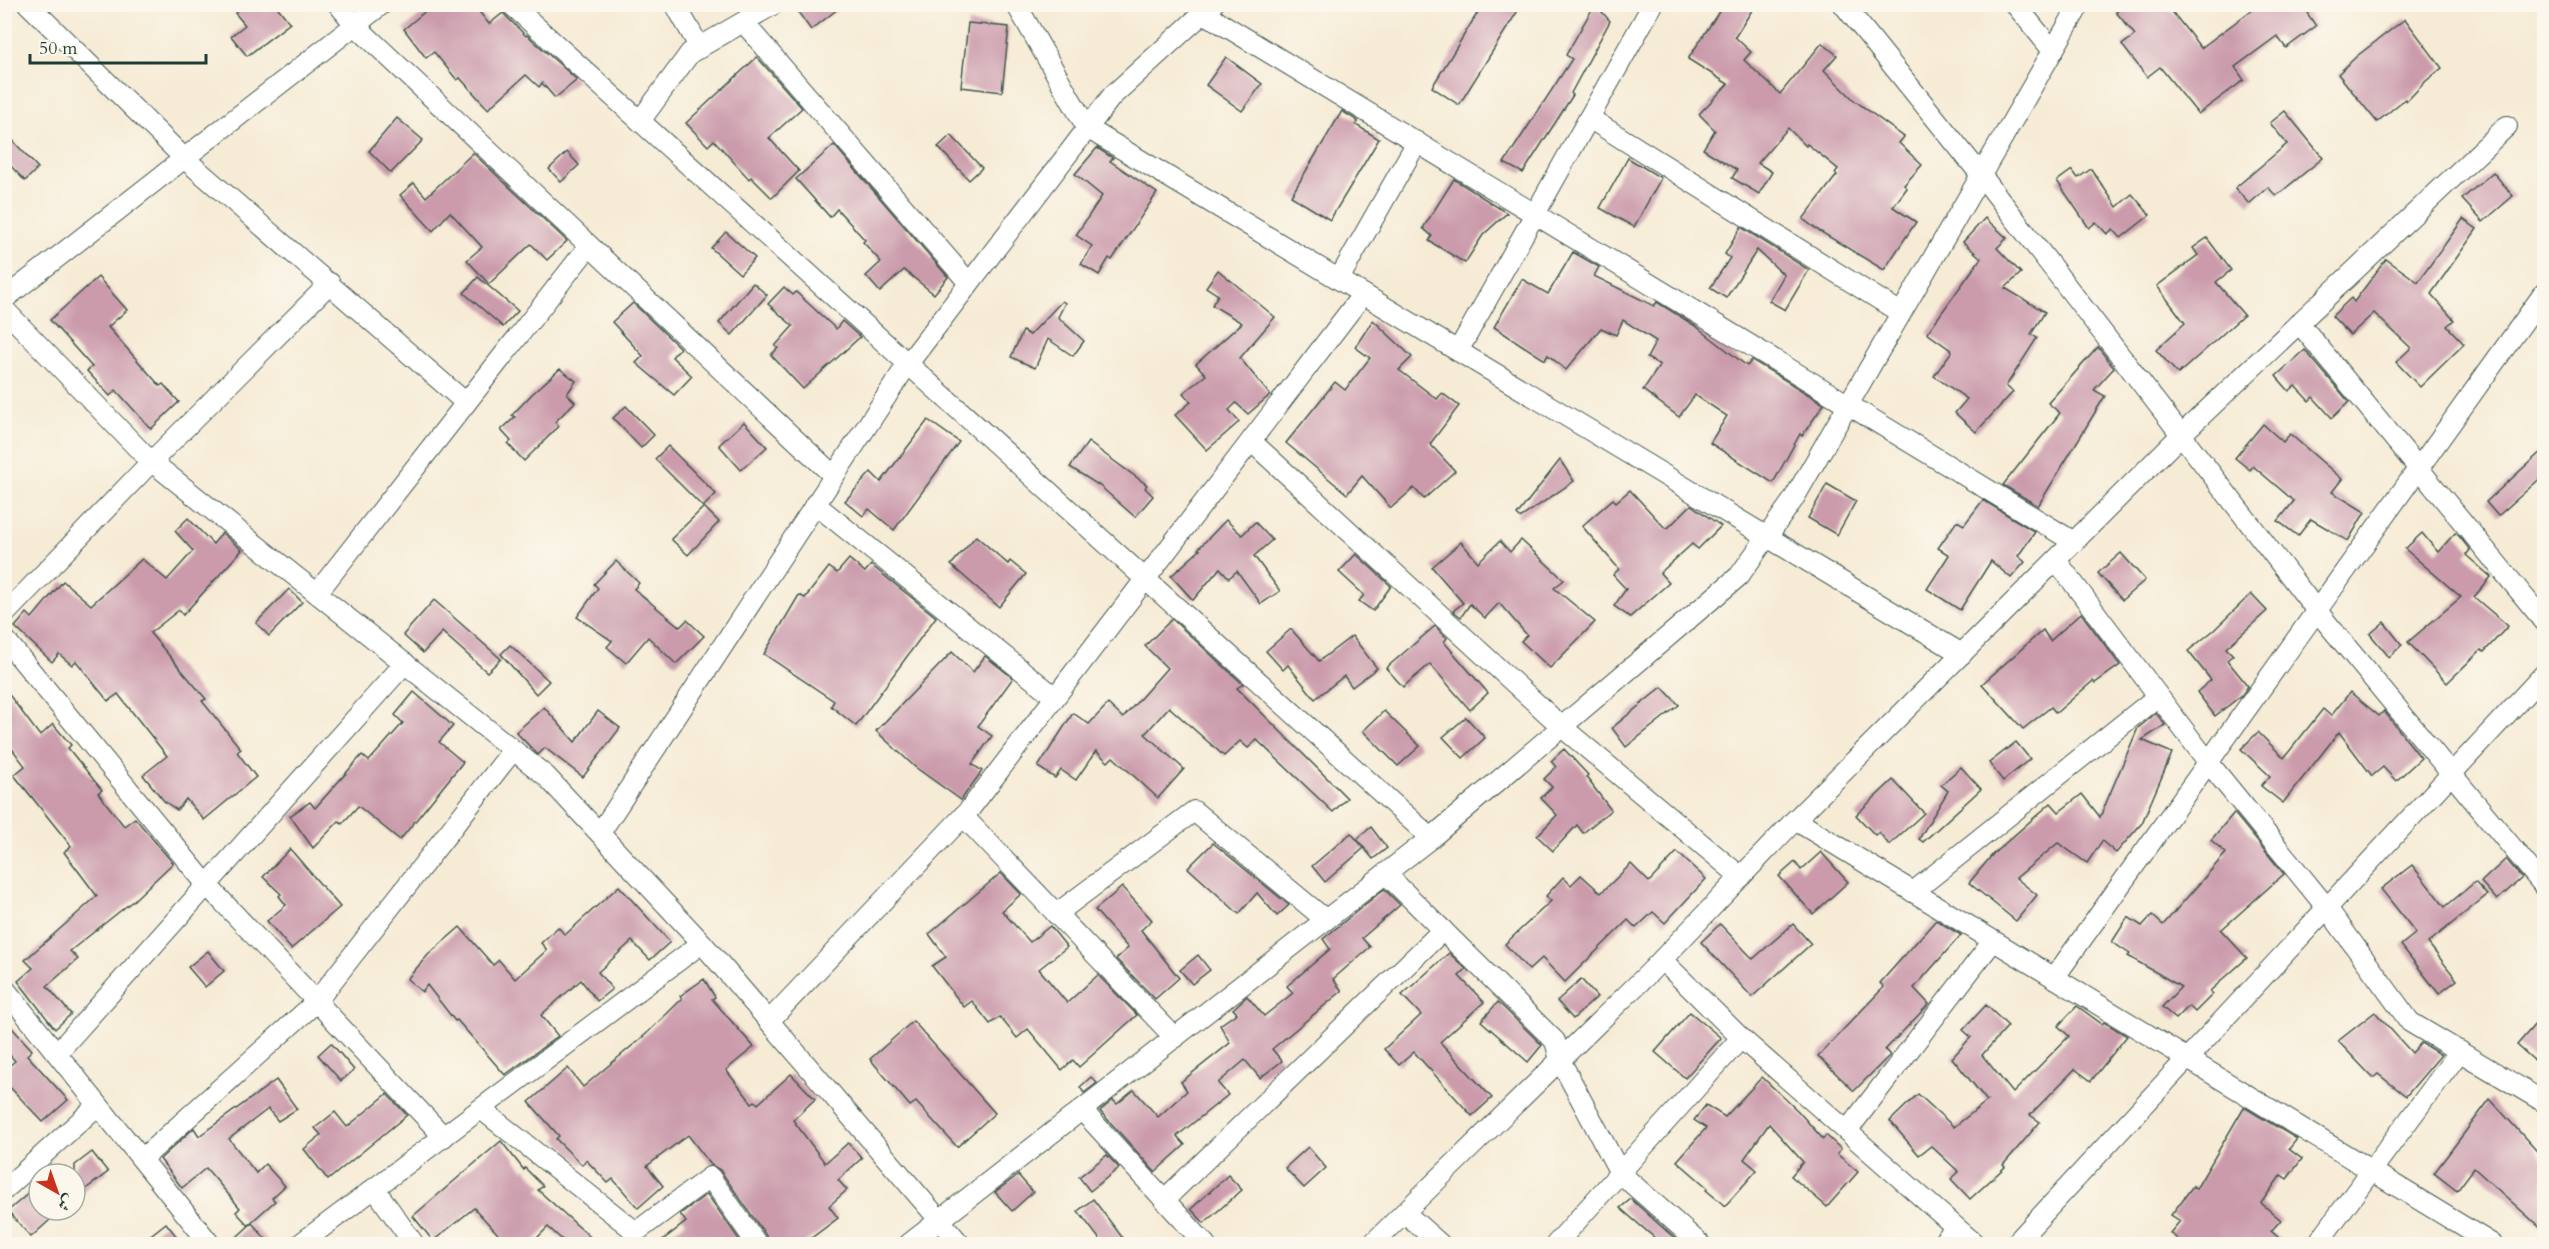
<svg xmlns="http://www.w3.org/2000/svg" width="2549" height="1249" viewBox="0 0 2549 1249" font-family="Cardo,Amiri,serif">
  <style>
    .building { fill: #cb9bac }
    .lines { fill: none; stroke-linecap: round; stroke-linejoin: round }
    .minor-casing { stroke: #3f574c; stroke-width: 22 }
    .minor { stroke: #fff; stroke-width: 20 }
  </style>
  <rect width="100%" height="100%" fill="#fbf7ec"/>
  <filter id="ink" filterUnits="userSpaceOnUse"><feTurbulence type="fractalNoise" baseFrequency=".0167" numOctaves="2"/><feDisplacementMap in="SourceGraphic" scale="12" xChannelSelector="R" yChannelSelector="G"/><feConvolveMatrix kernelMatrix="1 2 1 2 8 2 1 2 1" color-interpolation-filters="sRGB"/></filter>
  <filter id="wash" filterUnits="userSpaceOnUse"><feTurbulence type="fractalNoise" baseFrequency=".008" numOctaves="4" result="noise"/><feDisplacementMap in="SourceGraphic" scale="24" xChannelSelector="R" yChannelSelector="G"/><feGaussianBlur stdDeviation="1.35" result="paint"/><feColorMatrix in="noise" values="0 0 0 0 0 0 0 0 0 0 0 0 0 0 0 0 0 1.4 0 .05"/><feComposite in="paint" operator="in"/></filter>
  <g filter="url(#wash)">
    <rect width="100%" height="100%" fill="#f6ebd5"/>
    <g id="blocks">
      <!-- building -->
      <g class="building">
        <polygon points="245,4 275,4 290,23 247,56 231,36 245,25 235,13"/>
        <polygon points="434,4 473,4 489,24 503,13 526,36 527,35 577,80 555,98 542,83 539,87 526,75 488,109 460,78 457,80 434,52 426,58 404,29"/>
        <polygon points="808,4 844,4 811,30 798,12"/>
        <polygon points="1483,4 1522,4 1459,105 1432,87"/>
        <polygon points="1595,4 1610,21 1571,93 1573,95 1523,173 1504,163 1572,59 1566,55"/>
        <polygon points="1724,4 1756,4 1735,37 1751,52 1744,60 1780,94 1822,43 1837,55 1824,70 1854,100 1904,137 1899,143 1922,165 1904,185 1907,188 1893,207 1916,222 1884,270 1816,229 1803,219 1837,175 1835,173 1838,169 1807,144 1806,146 1788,128 1758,163 1772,172 1759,194 1732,178 1737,170 1703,149 1715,130 1699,114 1728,84 1688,59"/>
        <polygon points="2125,4 2166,4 2201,48 2260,4 2301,4 2316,26 2286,48 2277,36 2235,67 2244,80 2198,114 2160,67 2147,77 2122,45 2135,35 2116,12"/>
        <polygon points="2405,19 2442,68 2426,81 2407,101 2405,99 2377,122 2338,74 2357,56"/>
        <polygon points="968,23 1009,27 1002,92 961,87"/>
        <polygon points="757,57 802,108 769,138 799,171 772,198 751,177 749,179 714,140 708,146 686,123"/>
        <polygon points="1226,57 1262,84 1242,111 1206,85"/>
        <polygon points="1342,111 1358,121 1356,125 1379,139 1330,220 1291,196"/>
        <polygon points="2285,111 2323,158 2276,196 2268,187 2249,204 2235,188 2287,144 2270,123"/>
        <polygon points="397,118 423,140 391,173 369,151"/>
        <polygon points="4,131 38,168 25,181 4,159"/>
        <polygon points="951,135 982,168 969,180 938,147"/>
        <polygon points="834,145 948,277 934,294 904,270 880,292 866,276 881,262 863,242 865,240 837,209 830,217 796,179"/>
        <polygon points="1097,148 1113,158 1110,161 1157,193 1112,260 1109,258 1099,275 1081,264 1092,246 1076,235 1102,196 1075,174"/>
        <polygon points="567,152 579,165 561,182 549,169"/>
        <polygon points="473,153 567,241 547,260 531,244 489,284 467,260 482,247 450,212 433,231 400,195 414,183 426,197"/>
        <polygon points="1628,158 1661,178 1634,227 1600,208"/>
        <polygon points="2091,169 2117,207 2132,194 2150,215 2121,238 2113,229 2107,234 2096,222 2089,228 2057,181 2072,170 2078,178"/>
        <polygon points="2493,172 2513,196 2483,222 2462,199"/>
        <polygon points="1454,179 1507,213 1483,235 1465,263 1429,241 1432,236 1423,228"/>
        <polygon points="1985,218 2007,238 1997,248 2021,273 2005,288 2045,312 2031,334 2037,338 2006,386 2013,392 1976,432 1955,413 1967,399 1934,376 1952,351 1927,333 1981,258 1963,242"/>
        <polygon points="2463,219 2477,229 2431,294 2454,320 2447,326 2464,344 2420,387 2396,362 2411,348 2374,313 2350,335 2332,316 2351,298 2354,302 2386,259 2418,282"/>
        <polygon points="1741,227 1809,270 1785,310 1769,301 1784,275 1757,250 1726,298 1710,288 1730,258 1725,254"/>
        <polygon points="726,232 755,258 740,274 711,248"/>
        <polygon points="2207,238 2231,270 2216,282 2244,315 2178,374 2156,350 2185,323 2157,286 2198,255 2193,248"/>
        <polygon points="1573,252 1599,267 1594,276 1654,306 1657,302 1697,327 1747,366 1752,360 1824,404 1802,436 1800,434 1773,483 1710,443 1727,416 1695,395 1679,417 1643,390 1660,365 1647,358 1656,341 1623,320 1616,335 1601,328 1566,370 1548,355 1545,360 1494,327 1522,279 1548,294"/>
        <polygon points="1218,270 1275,317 1240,358 1270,395 1248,414 1236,403 1229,410 1239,422 1207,450 1175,415 1191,402 1183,393 1206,375 1196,364 1242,323 1212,305 1218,295 1206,287"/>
        <polygon points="98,277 127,310 108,327 160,386 163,384 179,402 151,429 116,390 110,396 87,371 92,367 50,320"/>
        <polygon points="478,277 518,311 503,327 464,293"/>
        <polygon points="753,283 767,295 732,335 719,323"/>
        <polygon points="784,287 793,295 796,292 836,329 842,321 860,337 803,389 771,355 778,348 775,346 793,326 768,304"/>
        <polygon points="1062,301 1065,303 1058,317 1084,341 1073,356 1048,339 1035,368 1011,357 1023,331 1030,335"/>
        <polygon points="633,303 680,348 672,357 692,376 674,395 636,363 643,356 612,322"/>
        <polygon points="1373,320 1412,357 1399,370 1437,399 1442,393 1459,406 1430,444 1455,471 1424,499 1414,488 1391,508 1362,476 1347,494 1286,443 1335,382 1345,390 1370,358 1355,347"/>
        <polygon points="2098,347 2114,368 2094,390 2105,396 2038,506 2003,485 2060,413 2048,403"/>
        <polygon points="2305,350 2349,402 2332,418 2313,397 2309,401 2295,386 2289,391 2276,376"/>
        <polygon points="560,369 576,381 567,394 575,402 555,422 559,426 524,461 508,444 511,441 501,430 515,417 512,415 532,394"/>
        <polygon points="626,406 654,435 641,448 613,418"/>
        <polygon points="928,420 959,442 894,530 869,509 863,516 845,501 871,472 881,482"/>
        <polygon points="744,422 767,447 741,470 719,445"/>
        <polygon points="2263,424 2283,442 2290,434 2342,479 2332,492 2365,512 2348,541 2311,519 2298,536 2278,521 2294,501 2253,466 2250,470 2235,458"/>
        <polygon points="1088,442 1147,485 1145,488 1153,496 1135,517 1100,486 1070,467"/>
        <polygon points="668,446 716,494 703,507 655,459"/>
        <polygon points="2544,449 2544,475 2498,516 2486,502"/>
        <polygon points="1560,460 1574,481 1520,518 1517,515"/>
        <polygon points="1827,484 1856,501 1837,535 1808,518"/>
        <polygon points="1630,490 1665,528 1669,527 1691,505 1721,526 1698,549 1692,544 1660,573 1669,583 1630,617 1614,606 1626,589 1613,575 1619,569 1582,526 1613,499 1616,502"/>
        <polygon points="1983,500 2035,532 2018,556 2025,562 2011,578 1991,561 1960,610 1927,589 1949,555 1938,548 1957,521 1964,525"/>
        <polygon points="704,507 719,522 688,555 671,539"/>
        <polygon points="188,518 213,544 222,533 242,550 183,615 179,610 150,633 206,699 202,701 241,749 237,752 256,777 204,820 186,799 177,810 164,801 143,775 167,756 118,694 108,701 76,661 72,665 59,654 52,662 15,627 27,613 32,618 63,581 91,605 142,559 167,580 193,551 175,531"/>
        <polygon points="1226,520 1242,535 1255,522 1272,540 1254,556 1280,591 1261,604 1237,571 1229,578 1220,568 1193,600 1171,576 1200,550 1198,549"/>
        <polygon points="2422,533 2438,552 2455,533 2459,536 2470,550 2466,555 2491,577 2474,597 2508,626 2484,652 2481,650 2447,683 2408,642 2461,597 2405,549"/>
        <polygon points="976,536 1008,564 1010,561 1026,574 999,607 951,565"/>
        <polygon points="1521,540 1564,580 1554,588 1595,622 1550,668 1521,641 1527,635 1499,603 1485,618 1470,604 1461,617 1453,611 1463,603 1432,567 1461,542 1478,562 1500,541 1510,552"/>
        <polygon points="2121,553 2145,580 2122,600 2098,573"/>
        <polygon points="1356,554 1391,586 1373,611 1359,601 1364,595 1339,572"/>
        <polygon points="849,559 865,572 871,565 936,617 856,726 831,706 834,701 764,654 799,595 805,598 829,567 837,573"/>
        <polygon points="616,561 639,583 634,589 680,627 687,620 704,636 676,664 648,637 626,663 607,647 612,641 577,617 598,588 594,584"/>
        <polygon points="289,589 302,602 269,636 256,623"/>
        <polygon points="2251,594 2267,611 2226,648 2233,655 2227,660 2248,686 2242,695 2215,716 2197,692 2211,680 2188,651 2214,630"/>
        <polygon points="434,600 501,659 487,672 442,632 423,653 403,635"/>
        <polygon points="2081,613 2120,665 2095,683 2093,681 2056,713 2051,707 2023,729 1982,684 2043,630 2050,641"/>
        <polygon points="1172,619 1243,684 1237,688 1347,798 1333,812 1257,740 1248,748 1240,741 1224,756 1169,707 1145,734 1184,769 1158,798 1113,757 1108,762 1096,751 1076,780 1061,770 1055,778 1038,767 1073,713 1089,724 1108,704 1123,718 1167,668 1145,646"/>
        <polygon points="2384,622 2402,645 2389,657 2370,634"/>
        <polygon points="1435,626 1447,638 1444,642 1488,693 1470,710 1430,664 1403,687 1386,668"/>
        <polygon points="1291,629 1319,661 1352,636 1377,668 1352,687 1344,676 1315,699 1288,665 1283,670 1266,651"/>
        <polygon points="510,645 549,681 536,694 501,654"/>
        <polygon points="952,652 973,672 985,656 1013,678 978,726 992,736 972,764 982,771 961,800 915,767 876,731"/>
        <polygon points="1662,687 1679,705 1626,747 1612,728"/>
        <polygon points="4,688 40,736 53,724 71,745 68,748 102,790 98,793 124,826 135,818 173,863 134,900 70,951 78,959 47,986 71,1014 55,1029 18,981 33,968 25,960 97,896 64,852 71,846 14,775 25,766 4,738"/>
        <polygon points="414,692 453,726 439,742 463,762 400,840 358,806 342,824 339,821 313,848 290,816 310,802 315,808 362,755 369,761 403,723 395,715"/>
        <polygon points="2350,692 2379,716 2384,711 2421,758 2396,781 2383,767 2372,776 2339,732 2283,803 2261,786 2270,776 2241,749 2258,732 2284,758 2323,709 2331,716"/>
        <polygon points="544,707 575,742 598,711 620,728 583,777 545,748 538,755 516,732"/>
        <polygon points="1384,711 1420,746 1398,766 1363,731"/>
        <polygon points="2156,713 2165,725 2142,740 2172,753 2142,823 2116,853 2102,841 2087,863 2058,843 2016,878 2037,895 2016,921 1969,883 1993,854 2051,803 2059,812 2082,794 2100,817 2138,728"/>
        <polygon points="1466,717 1485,738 1463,758 1443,737"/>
        <polygon points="2016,742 2030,759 2003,781 1989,763"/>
        <polygon points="1564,749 1588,775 1586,777 1611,810 1583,833 1577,825 1553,851 1537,836 1557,815 1541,798 1552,787 1544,779 1556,767 1551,761"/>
        <polygon points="1961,767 1981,789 1923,842 1919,839 1948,791 1941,785"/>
        <polygon points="1893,780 1924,813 1889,845 1879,832 1875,835 1856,815"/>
        <polygon points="2234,813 2284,874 2221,930 2247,958 2210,991 2213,994 2195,1012 2189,1006 2176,1019 2162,1007 2181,987 2128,956 2130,954 2112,942 2128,917 2142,926 2152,915 2163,925 2226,853 2211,840"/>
        <polygon points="1371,827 1387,848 1373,859 1357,839"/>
        <polygon points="1351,833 1364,848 1325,882 1312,866"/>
        <polygon points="1213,843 1289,905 1277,916 1257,893 1239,914 1188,868"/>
        <polygon points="290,849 340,907 291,949 267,921 286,905 279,896 281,894 263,877"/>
        <polygon points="1677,852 1706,879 1665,923 1653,912 1636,928 1628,920 1565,982 1542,958 1529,970 1505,944 1551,901 1546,896 1563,877 1571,885 1581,875 1601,893 1631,864 1649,882"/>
        <polygon points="1821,852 1848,882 1813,914 1779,876 1795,862 1801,870"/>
        <polygon points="2506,859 2522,878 2497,900 2481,882"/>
        <polygon points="2412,865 2445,907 2475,882 2487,895 2428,943 2457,980 2439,994 2401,945 2416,933 2381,889"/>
        <polygon points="1001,873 1021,894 1002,911 1030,942 1050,926 1067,947 1039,969 1067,1003 1098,975 1137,1015 1079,1067 1073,1060 1062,1070 1028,1029 1017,1038 1000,1017 990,1024 972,1001 964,1007 932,966 946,957 929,934"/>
        <polygon points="619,886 670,942 650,960 632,941 598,972 612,989 597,1001 581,980 541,1015 558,1036 505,1075 457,1020 455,1021 427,985 422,992 407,979 428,955 460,927 493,965 499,960 515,979 547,950 541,943 558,927 565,935"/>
        <polygon points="1122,887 1152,920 1141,930 1179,978 1155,999 1116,959 1128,948 1095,910"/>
        <polygon points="1384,889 1400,905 1362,938 1370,947 1333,979 1342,991 1272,1049 1282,1061 1260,1078 1245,1060 1218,1083 1228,1095 1177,1136 1185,1145 1155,1172 1100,1111 1113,1100 1117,1104 1134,1090 1158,1117 1187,1091 1181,1082 1230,1043 1220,1025 1237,1013 1233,1009 1247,996 1264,1016 1293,993 1287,986 1330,949 1323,939"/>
        <polygon points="1936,920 1961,935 1914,988 1929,1004 1885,1050 1890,1055 1854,1091 1818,1056 1884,987 1880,983"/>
        <polygon points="1720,924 1753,959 1793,924 1811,944 1752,997 1701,942"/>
        <polygon points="208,951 224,971 205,987 188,967"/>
        <polygon points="1449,953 1466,969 1459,976 1484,1002 1440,1042 1492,1098 1472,1116 1414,1052 1399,1065 1384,1049 1421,1015 1402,995"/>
        <polygon points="1198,955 1210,970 1192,984 1180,970"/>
        <polygon points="704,979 715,997 712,999 754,1047 726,1070 752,1103 755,1101 758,1104 791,1074 815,1099 793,1120 825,1163 848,1143 862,1158 838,1180 847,1190 829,1206 838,1218 802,1245 769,1245 767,1237 720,1170 711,1165 688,1135 647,1166 663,1186 638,1208 613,1179 608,1183 586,1160 582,1165 556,1139 559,1136 529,1102 568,1068 583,1087 645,1035 682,999 680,996"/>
        <polygon points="1581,979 1597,997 1573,1019 1557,1001"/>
        <polygon points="1498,1002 1542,1045 1528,1062 1481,1021"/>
        <polygon points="1986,1005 2008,1026 1982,1055 2013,1093 2069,1036 2058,1026 2077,1006 2102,1024 2104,1022 2127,1036 2091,1081 2075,1069 2030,1115 2040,1122 2003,1165 2005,1167 1970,1199 1951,1179 1959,1172 1931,1146 1919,1155 1890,1121 1918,1094 1954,1127 1987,1101 1952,1058 1971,1037 1963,1030"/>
        <polygon points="1690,1012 1721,1038 1685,1078 1655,1052"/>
        <polygon points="2375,1012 2412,1053 2421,1043 2441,1055 2406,1096 2378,1074 2373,1078 2338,1041"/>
        <polygon points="2544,1014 2544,1069 2517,1045"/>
        <polygon points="4,1019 32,1050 27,1055 68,1100 43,1122 4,1081 4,1070 15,1061 4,1048"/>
        <polygon points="913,1021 995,1113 957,1147 916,1102 910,1106 870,1059"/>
        <polygon points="331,1043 354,1070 341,1081 318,1055"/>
        <polygon points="1091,1077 1097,1083 1084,1093 1080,1087"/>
        <polygon points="1762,1077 1798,1111 1823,1139 1826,1135 1841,1149 1837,1154 1858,1172 1827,1207 1791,1176 1803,1162 1769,1124 1744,1159 1757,1170 1725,1206 1706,1190 1708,1188 1677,1161 1706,1128 1694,1120 1706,1105 1725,1117"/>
        <polygon points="276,1080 297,1109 278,1121 268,1109 229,1139 256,1173 265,1164 285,1186 272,1198 275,1201 248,1225 236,1212 240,1208 206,1168 182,1188 160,1159 194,1128 199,1136"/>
        <polygon points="387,1094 407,1115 328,1180 304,1149 321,1135 315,1128 335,1112 347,1127"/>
        <polygon points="2490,1099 2544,1159 2544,1231 2474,1168 2457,1191 2434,1173"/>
        <polygon points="2244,1107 2297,1139 2289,1149 2302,1159 2287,1179 2281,1175 2261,1203 2281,1220 2271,1231 2287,1245 2185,1245 2170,1233 2180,1221 2171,1215 2193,1186 2196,1189"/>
        <polygon points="501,1141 524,1170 525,1168 543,1186 538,1190 599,1245 568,1245 548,1227 530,1245 508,1245 474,1208 433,1241 413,1216"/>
        <polygon points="1308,1147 1326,1168 1304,1188 1285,1168"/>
        <polygon points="92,1152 108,1172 75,1197 75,1165"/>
        <polygon points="1107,1155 1119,1168 1090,1191 1079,1177"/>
        <polygon points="1018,1175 1033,1192 1012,1211 995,1192"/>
        <polygon points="1228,1175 1242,1190 1204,1223 1191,1209"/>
        <polygon points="39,1184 39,1210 61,1210 31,1237 8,1211"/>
        <polygon points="707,1194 743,1245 656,1245 686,1222 680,1214"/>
        <polygon points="1093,1199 1128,1245 1104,1245 1078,1211"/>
        <polygon points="1631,1199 1682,1245 1663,1245 1620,1208"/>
        <polygon points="166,1223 177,1237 168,1245 138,1245"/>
        <polygon points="252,1223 271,1245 228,1245"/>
      </g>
    </g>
  </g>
  <g filter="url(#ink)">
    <use href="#blocks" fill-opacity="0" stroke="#3f574c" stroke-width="1.5"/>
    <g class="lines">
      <!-- minor casing -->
      <g class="minor-casing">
        <g id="minor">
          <polyline points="28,4 185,159 466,403"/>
          <polyline points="338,4 356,26 834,476"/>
          <polyline points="511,4 1431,838"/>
          <polyline points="675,4 700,48"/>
          <polyline points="1016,4 1087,128 1962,654"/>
          <polyline points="1843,4 1981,175 2317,611 2544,886"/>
          <polyline points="2015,4 2053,51"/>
          <polyline points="1204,13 2074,542"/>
          <polyline points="744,23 969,283"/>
          <polyline points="1589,118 1901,313"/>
          <polyline points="640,121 690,53 774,4"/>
          <polyline points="1339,279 1417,142"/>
          <polyline points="4,299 382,4"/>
          <polyline points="4,309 147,458 546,776 702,943 960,1244"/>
          <polyline points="2299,323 2544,621"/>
          <polyline points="1458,351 1653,4"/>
          <polyline points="1251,441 1562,727 1741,877"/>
          <polyline points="815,504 1055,697"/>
          <polyline points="2056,560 2208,762 2327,908 2410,1022 2544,1102"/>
          <polyline points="317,593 589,246"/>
          <polyline points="4,615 152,461 330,283"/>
          <polyline points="4,638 207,885 444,1137"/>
          <polyline points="963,816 1175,1038"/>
          <polyline points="1795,820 2492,1244"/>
          <polyline points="600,833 907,365 1112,96 1213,4"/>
          <polyline points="1386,874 1555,1041 1560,1060 1620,1173 1700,1244"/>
          <polyline points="1913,892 2158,696"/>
          <polyline points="1056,914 1194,811 1326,920"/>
          <polyline points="1662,960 1741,1038 1975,1244"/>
          <polyline points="2054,978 2544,293"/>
          <polyline points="4,988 210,1244"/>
          <polyline points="769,1021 969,810 1363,294"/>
          <polyline points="57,1053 405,663"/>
          <polyline points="481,1109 636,1232 710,1177 757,1244"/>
          <polyline points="1082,1110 1205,1244"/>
          <polyline points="1847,1131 1993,941"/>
          <polyline points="142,1159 316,1002 513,750"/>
          <polyline points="375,1189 414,1244"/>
          <polyline points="4,1190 98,1105"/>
          <polyline points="1164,1200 1443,930"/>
          <polyline points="1405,1213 1440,1244"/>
          <polyline points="300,1244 702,943"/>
          <polyline points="909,1244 1431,838 1739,576 1793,500 2080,4"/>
          <polyline points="1372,1244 1650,972 1795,820 2182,434 2507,126"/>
          <polyline points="1556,1244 1741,1038"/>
          <polyline points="1941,1244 1956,1228"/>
          <polyline points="2015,1244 2544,674"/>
          <polyline points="2317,1244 2460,1051"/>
        </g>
      </g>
      <!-- minor -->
      <use href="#minor" class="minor"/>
    </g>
  </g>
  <!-- margin -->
  <rect width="2549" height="1249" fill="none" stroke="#fbf7ec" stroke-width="24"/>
  <!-- north arrow -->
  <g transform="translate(57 1192) rotate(140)"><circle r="28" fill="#fbf7ec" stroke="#a3ada2" stroke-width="1.5"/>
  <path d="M0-4.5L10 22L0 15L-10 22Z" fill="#c8321e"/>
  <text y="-9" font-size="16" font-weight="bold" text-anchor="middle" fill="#1f3d34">ش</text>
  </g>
  <!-- scale -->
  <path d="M30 54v9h176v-9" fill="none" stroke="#1f3d34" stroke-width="3"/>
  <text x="39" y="54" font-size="18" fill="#1f3d34" stroke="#fbf7ec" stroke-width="4.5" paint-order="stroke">50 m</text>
</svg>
